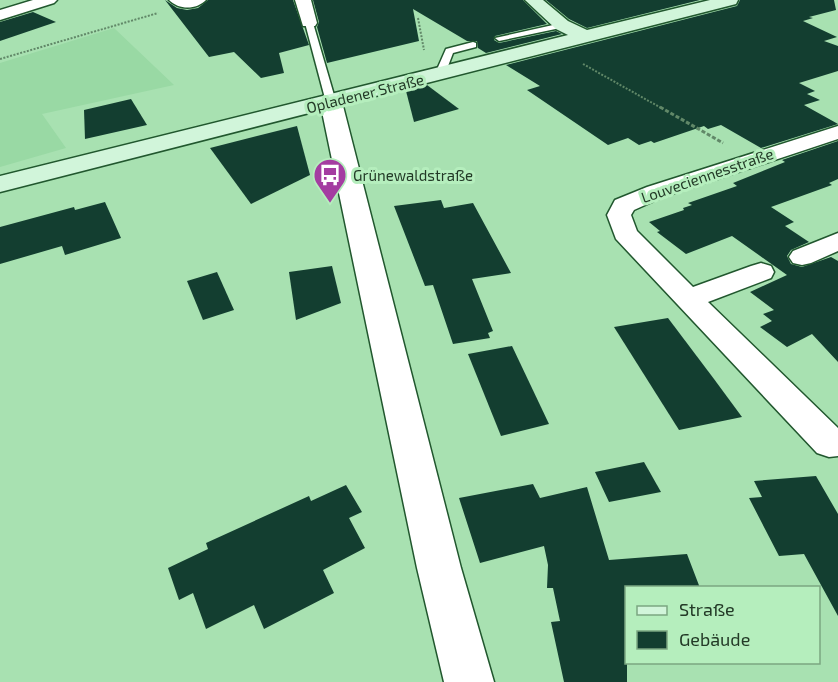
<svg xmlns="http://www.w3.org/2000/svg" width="838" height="682" viewBox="0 0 838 682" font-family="'Exo 2',sans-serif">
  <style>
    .built { fill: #99d9a4 }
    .building { fill: #133e30 }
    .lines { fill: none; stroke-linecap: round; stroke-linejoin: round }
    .service-casing { stroke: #21572e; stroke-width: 3 }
    .minor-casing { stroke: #21572e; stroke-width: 3 }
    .tertiary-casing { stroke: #21572e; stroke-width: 3 }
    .secondary-casing { stroke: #21572e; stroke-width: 3 }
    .path-far1 { stroke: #618868; stroke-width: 2; stroke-dasharray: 2 1.5; stroke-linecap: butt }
    .path { stroke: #618868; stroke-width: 3; stroke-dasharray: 4 2; stroke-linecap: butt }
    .service { fill: #fff; fill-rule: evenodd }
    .minor { fill: #fff; fill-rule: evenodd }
    .tertiary { fill: #fff; fill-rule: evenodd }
    .secondary { fill: #d1f5da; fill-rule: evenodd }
    .labels { text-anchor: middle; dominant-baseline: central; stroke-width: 6; stroke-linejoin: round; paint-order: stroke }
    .far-street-label { font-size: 15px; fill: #233a27; stroke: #b5eebd }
    .far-poi-label { font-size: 15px; fill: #233a27; stroke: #b5eebd; text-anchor: start }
  </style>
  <rect width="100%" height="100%" fill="#a8e1b1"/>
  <!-- built -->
  <polygon class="built" points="114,28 174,85 42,114 66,148 0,167 0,63"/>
  <!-- building -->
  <g class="building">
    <polygon points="165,0 177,8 187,10 198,8 208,0 293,0 309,45 279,53 284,73 261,78 234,52 209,57"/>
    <polygon points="313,0 523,0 547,24 495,36 494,40 499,43 556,31 562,34 486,53 478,48 477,41 467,41 413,9 419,41 327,63 317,27 319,22"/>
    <polygon points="546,0 700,0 587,28 569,19"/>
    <polygon points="740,0 834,0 836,10 809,17 813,18 803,21 837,37 824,41 838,46 838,71 799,83 815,91 807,94 820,100 804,105 838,124 761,148 721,125 708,129 704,126 654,143 651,141 639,145 628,138 608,145 527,90 540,86 506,65 737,6"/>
    <polygon points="33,12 56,22 0,41 0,22"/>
    <polygon points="427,85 459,109 414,122 406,91"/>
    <polygon points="131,99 147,125 85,139 84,110"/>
    <polygon points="297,126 310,175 251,204 210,148"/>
    <polygon points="838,141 838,179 829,183 832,185 771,207 794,222 785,226 809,242 791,250 787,256 791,264 802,267 831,257 838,261 838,362 812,334 787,347 760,327 772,321 763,314 774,310 750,292 787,275 732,236 686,254 657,232 660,231 649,222 684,210 683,208 692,205 688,203 737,186 733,183 785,162 782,160"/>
    <polygon points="441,200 444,208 473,203 511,273 472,279 493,331 488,333 490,338 453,344 433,285 425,286 394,206"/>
    <polygon points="105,202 121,238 65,255 62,246 0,264 0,227 74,207 75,210"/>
    <polygon points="332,266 341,303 296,320 289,272"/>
    <polygon points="217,272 234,310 203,320 187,281"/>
    <polygon points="668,318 714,379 742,417 679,430 614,327"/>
    <polygon points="512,346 549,424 501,436 468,354"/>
    <polygon points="644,462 661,492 609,502 595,472"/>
    <polygon points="816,476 838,514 838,616 804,554 779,556 749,498 762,497 754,481"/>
    <polygon points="533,484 540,498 587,487 609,560 687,554 700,588 627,588 627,682 564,682 551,622 560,621 553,588 547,588 548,565 544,546 480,563 459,498"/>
    <polygon points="346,485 362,512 349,518 365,548 323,570 334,593 264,629 254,605 206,629 193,593 179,600 168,568 208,549 206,543 309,496 311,501"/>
  </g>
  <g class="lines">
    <!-- service casing -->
    <g class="service-casing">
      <g id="service">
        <polygon points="309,21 313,23 336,102 334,104 326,102 305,23"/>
        <polygon points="562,23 565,23 565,27 499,41 495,38"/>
        <polygon points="473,42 476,43 476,47 453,53 445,74 437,76 435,74 446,49"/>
      </g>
    </g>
    <!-- minor casing -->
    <g class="minor-casing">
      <g id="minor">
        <polygon points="33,0 57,0 54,3 0,20 0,10"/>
        <path d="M169,0h37c-10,10 -27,10 -37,0z"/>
        <polygon points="295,0 311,0 317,23 315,26 303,26"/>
        <polygon points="838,126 838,139 663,197 634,210 631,215 637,231 693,287 751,266 761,263 771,266 774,272 771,278 708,302 838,428 838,456 829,457 817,453 616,239 607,215 615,200 647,187"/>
        <polygon points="838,233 838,251 811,263 802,265 793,263 789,257 793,251"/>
      </g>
    </g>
    <!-- tertiary casing -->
    <g class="tertiary-casing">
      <polygon id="tertiary" points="331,96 339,97 342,102 461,568 494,682 444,682 417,568 320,102 323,97"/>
    </g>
    <!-- secondary casing -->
    <g class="secondary-casing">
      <polygon id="secondary" points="525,0 543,0 568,21 587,30 710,0 738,0 736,4 0,192 0,176 568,35 556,29"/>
    </g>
    <!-- path-far1 -->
    <g class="path-far1">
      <polyline points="418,18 424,50"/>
      <polyline points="0,59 158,13"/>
      <polyline points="583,64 663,109"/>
    </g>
    <!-- path -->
    <polyline class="path" points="660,107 723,143"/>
    <!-- service -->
    <use href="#service" class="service"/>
    <!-- minor -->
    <use href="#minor" class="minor"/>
    <!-- tertiary -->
    <use href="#tertiary" class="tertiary"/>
    <!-- secondary -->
    <use href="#secondary" class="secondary"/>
  </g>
  <!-- icons -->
  <defs>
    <g id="bus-pin" transform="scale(1.725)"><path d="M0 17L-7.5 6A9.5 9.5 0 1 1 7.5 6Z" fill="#a43da1" stroke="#b5eebd"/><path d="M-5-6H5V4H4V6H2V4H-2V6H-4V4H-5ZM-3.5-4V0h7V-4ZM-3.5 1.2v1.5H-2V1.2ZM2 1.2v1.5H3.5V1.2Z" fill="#fff"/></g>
  </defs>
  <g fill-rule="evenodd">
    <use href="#bus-pin" x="330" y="175"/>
  </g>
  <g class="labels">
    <!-- far-street labels -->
    <g class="far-street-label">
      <text transform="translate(365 93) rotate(-14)">Opladener Straße</text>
      <text transform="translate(707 175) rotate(-19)">Louveciennesstraße</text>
    </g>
    <!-- far-poi labels -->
    <g class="far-poi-label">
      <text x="353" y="175">Grünewaldstraße</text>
    </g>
  </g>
  <!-- legend -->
  <rect x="625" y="586" width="195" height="78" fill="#b5eebd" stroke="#7ba681" stroke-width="1.5"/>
  <rect x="637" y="606" width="30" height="9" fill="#d1f5da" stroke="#7ba681" stroke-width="1.5"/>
  <text x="679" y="616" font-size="18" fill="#233a27">Straße</text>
  <rect x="637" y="631" width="30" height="18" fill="#133e30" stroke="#7ba681" stroke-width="1.5"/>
  <text x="679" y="646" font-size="18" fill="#233a27">Gebäude</text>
</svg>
